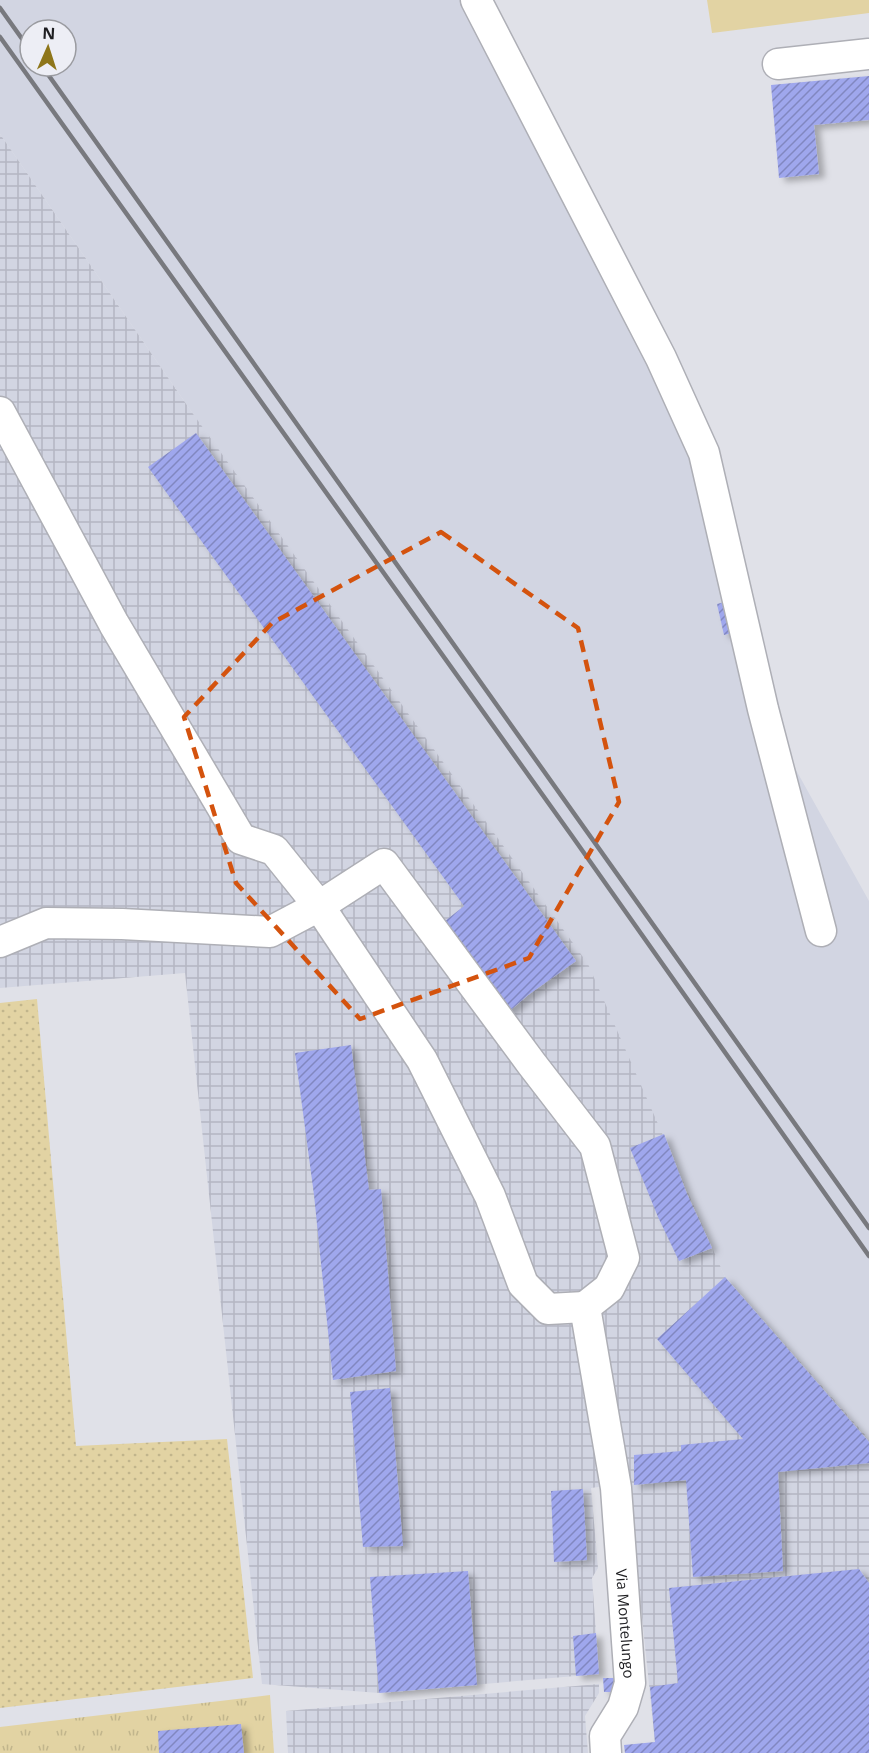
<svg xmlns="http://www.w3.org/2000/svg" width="869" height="1753" viewBox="0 0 869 1753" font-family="'Open Sans',sans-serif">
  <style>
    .built { fill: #d2d5e2; fill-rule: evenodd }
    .industrial { fill: url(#industrial-grid) }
    .grass { fill: url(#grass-dots) }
    .park { fill: url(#park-tufts) }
    .garden { fill: #e2d3a3 }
    .building { fill: url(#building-hatch); filter: url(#shadow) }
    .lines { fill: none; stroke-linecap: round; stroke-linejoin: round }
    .minor-casing { stroke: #aeafb6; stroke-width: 33 }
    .minor { stroke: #fff; stroke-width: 30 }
    .rail { stroke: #78797e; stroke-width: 4.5 }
    .marked { fill: none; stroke: #d4530e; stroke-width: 4.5; stroke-dasharray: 12 8; stroke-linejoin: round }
    .labels { text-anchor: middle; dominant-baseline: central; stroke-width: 6; stroke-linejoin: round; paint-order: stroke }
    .street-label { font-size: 15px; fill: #1e1e21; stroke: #edeef5 }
  </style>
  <defs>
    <pattern id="industrial-grid" width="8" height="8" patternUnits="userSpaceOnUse" patternTransform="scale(1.5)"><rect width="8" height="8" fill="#d2d5e2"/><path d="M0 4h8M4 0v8" fill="none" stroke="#b4b6c2"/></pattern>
    <pattern id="grass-dots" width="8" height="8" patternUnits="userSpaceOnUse" patternTransform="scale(1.5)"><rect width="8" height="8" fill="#e2d3a3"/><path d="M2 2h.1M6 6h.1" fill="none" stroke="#c1b58c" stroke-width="1.8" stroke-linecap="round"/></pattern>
    <pattern id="park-tufts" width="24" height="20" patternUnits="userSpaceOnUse" patternTransform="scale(1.5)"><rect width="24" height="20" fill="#e2d3a3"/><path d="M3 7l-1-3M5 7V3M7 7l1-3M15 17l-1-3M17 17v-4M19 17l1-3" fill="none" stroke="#c1b58c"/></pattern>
    <pattern id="building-hatch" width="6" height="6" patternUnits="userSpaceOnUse" patternTransform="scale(1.5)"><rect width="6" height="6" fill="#9fa7ed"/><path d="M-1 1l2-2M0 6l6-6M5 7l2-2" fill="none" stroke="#8187c0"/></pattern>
    <filter id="shadow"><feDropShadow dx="6" dy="4" stdDeviation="3" flood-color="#0004"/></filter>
  </defs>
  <rect width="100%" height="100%" fill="#e0e1e8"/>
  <!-- built -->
  <path class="built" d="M0,0h485l138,253 168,508 78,140v538l-144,-162 -38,-83 -496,-783 -191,-277zM30,30h36v36h-36z"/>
  <!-- industrial -->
  <g class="industrial">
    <polygon points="0,134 191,411 588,964 725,1277 869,1439 869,1753 655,1742 628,1483 591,1488 598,1568 592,1578 599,1674 379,1693 262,1684 185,973 0,988"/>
    <polygon points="599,1684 599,1693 585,1716 588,1753 288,1753 286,1711"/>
  </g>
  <!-- grass -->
  <polygon class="grass" points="37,999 76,1446 227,1439 253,1678 0,1708 0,1003"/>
  <!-- park -->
  <polygon class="park" points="270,1695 274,1753 0,1753 0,1727"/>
  <!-- garden -->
  <polygon class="garden" points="707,0 869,0 869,13 712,33"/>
  <!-- building -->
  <g class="building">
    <polygon points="869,76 869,120 814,125 819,174 779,178 771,85"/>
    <polygon points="196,433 576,961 528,995 505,1015 440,925 464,906 148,467"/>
    <polygon points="732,600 740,631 724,635 717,604"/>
    <polygon points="351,1045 369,1190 381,1189 396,1371 333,1380 314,1195 295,1053"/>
    <polygon points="664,1134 687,1194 712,1248 679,1261 658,1217 630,1148"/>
    <polygon points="725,1277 869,1442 869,1463 778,1472 783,1571 693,1577 686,1480 634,1485 634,1455 681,1451 681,1445 743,1439 657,1339"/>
    <polygon points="390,1388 403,1546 363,1547 350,1392"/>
    <polygon points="583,1489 587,1560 554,1562 551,1491"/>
    <polygon points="859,1569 869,1583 869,1753 625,1753 624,1745 655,1742 650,1687 678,1683 669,1588"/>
    <polygon points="468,1571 477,1685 379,1693 370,1577"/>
    <polygon points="596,1633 599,1674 576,1676 573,1636"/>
    <polygon points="603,1678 617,1678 617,1692 604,1692"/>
    <polygon points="241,1724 244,1753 159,1753 158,1731"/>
  </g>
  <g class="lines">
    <!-- minor casing -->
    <g class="minor-casing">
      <g id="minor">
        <polyline points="476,0 661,358 704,453 763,709 821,931"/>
        <polyline points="778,64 869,54"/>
        <path id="s1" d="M0,412l114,212 127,215 33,11 45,56 65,-42 147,199 64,83 29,112 -15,30 -24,19 31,181 14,195 -7,24 -18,29 1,17"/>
        <polyline points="0,942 46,923 122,924 270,932 319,906 422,1060 490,1196 523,1284 548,1309 585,1307"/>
      </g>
    </g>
    <!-- minor -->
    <use href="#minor" class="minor"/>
    <!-- rail -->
    <g class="rail">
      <polyline points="0,8 30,50"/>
      <polyline points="0,37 572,836 869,1256"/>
      <polyline points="42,66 869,1228"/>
    </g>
  </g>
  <!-- marked area -->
  <path class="marked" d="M441,532l137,96 41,174 -90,156 -169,61 -124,-136 -52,-166 88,-94z"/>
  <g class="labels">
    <!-- street labels -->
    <g class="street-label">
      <text stroke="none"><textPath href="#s1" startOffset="1526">Via Montelungo</textPath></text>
    </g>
  </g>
  <!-- north arrow -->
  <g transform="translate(48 48) rotate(3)"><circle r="28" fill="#edeef5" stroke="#9a9ba0" stroke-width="1.5"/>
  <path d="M0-4.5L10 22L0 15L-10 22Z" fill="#8e761a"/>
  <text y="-9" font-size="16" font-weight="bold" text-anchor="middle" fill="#1e1e21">N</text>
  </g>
</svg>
